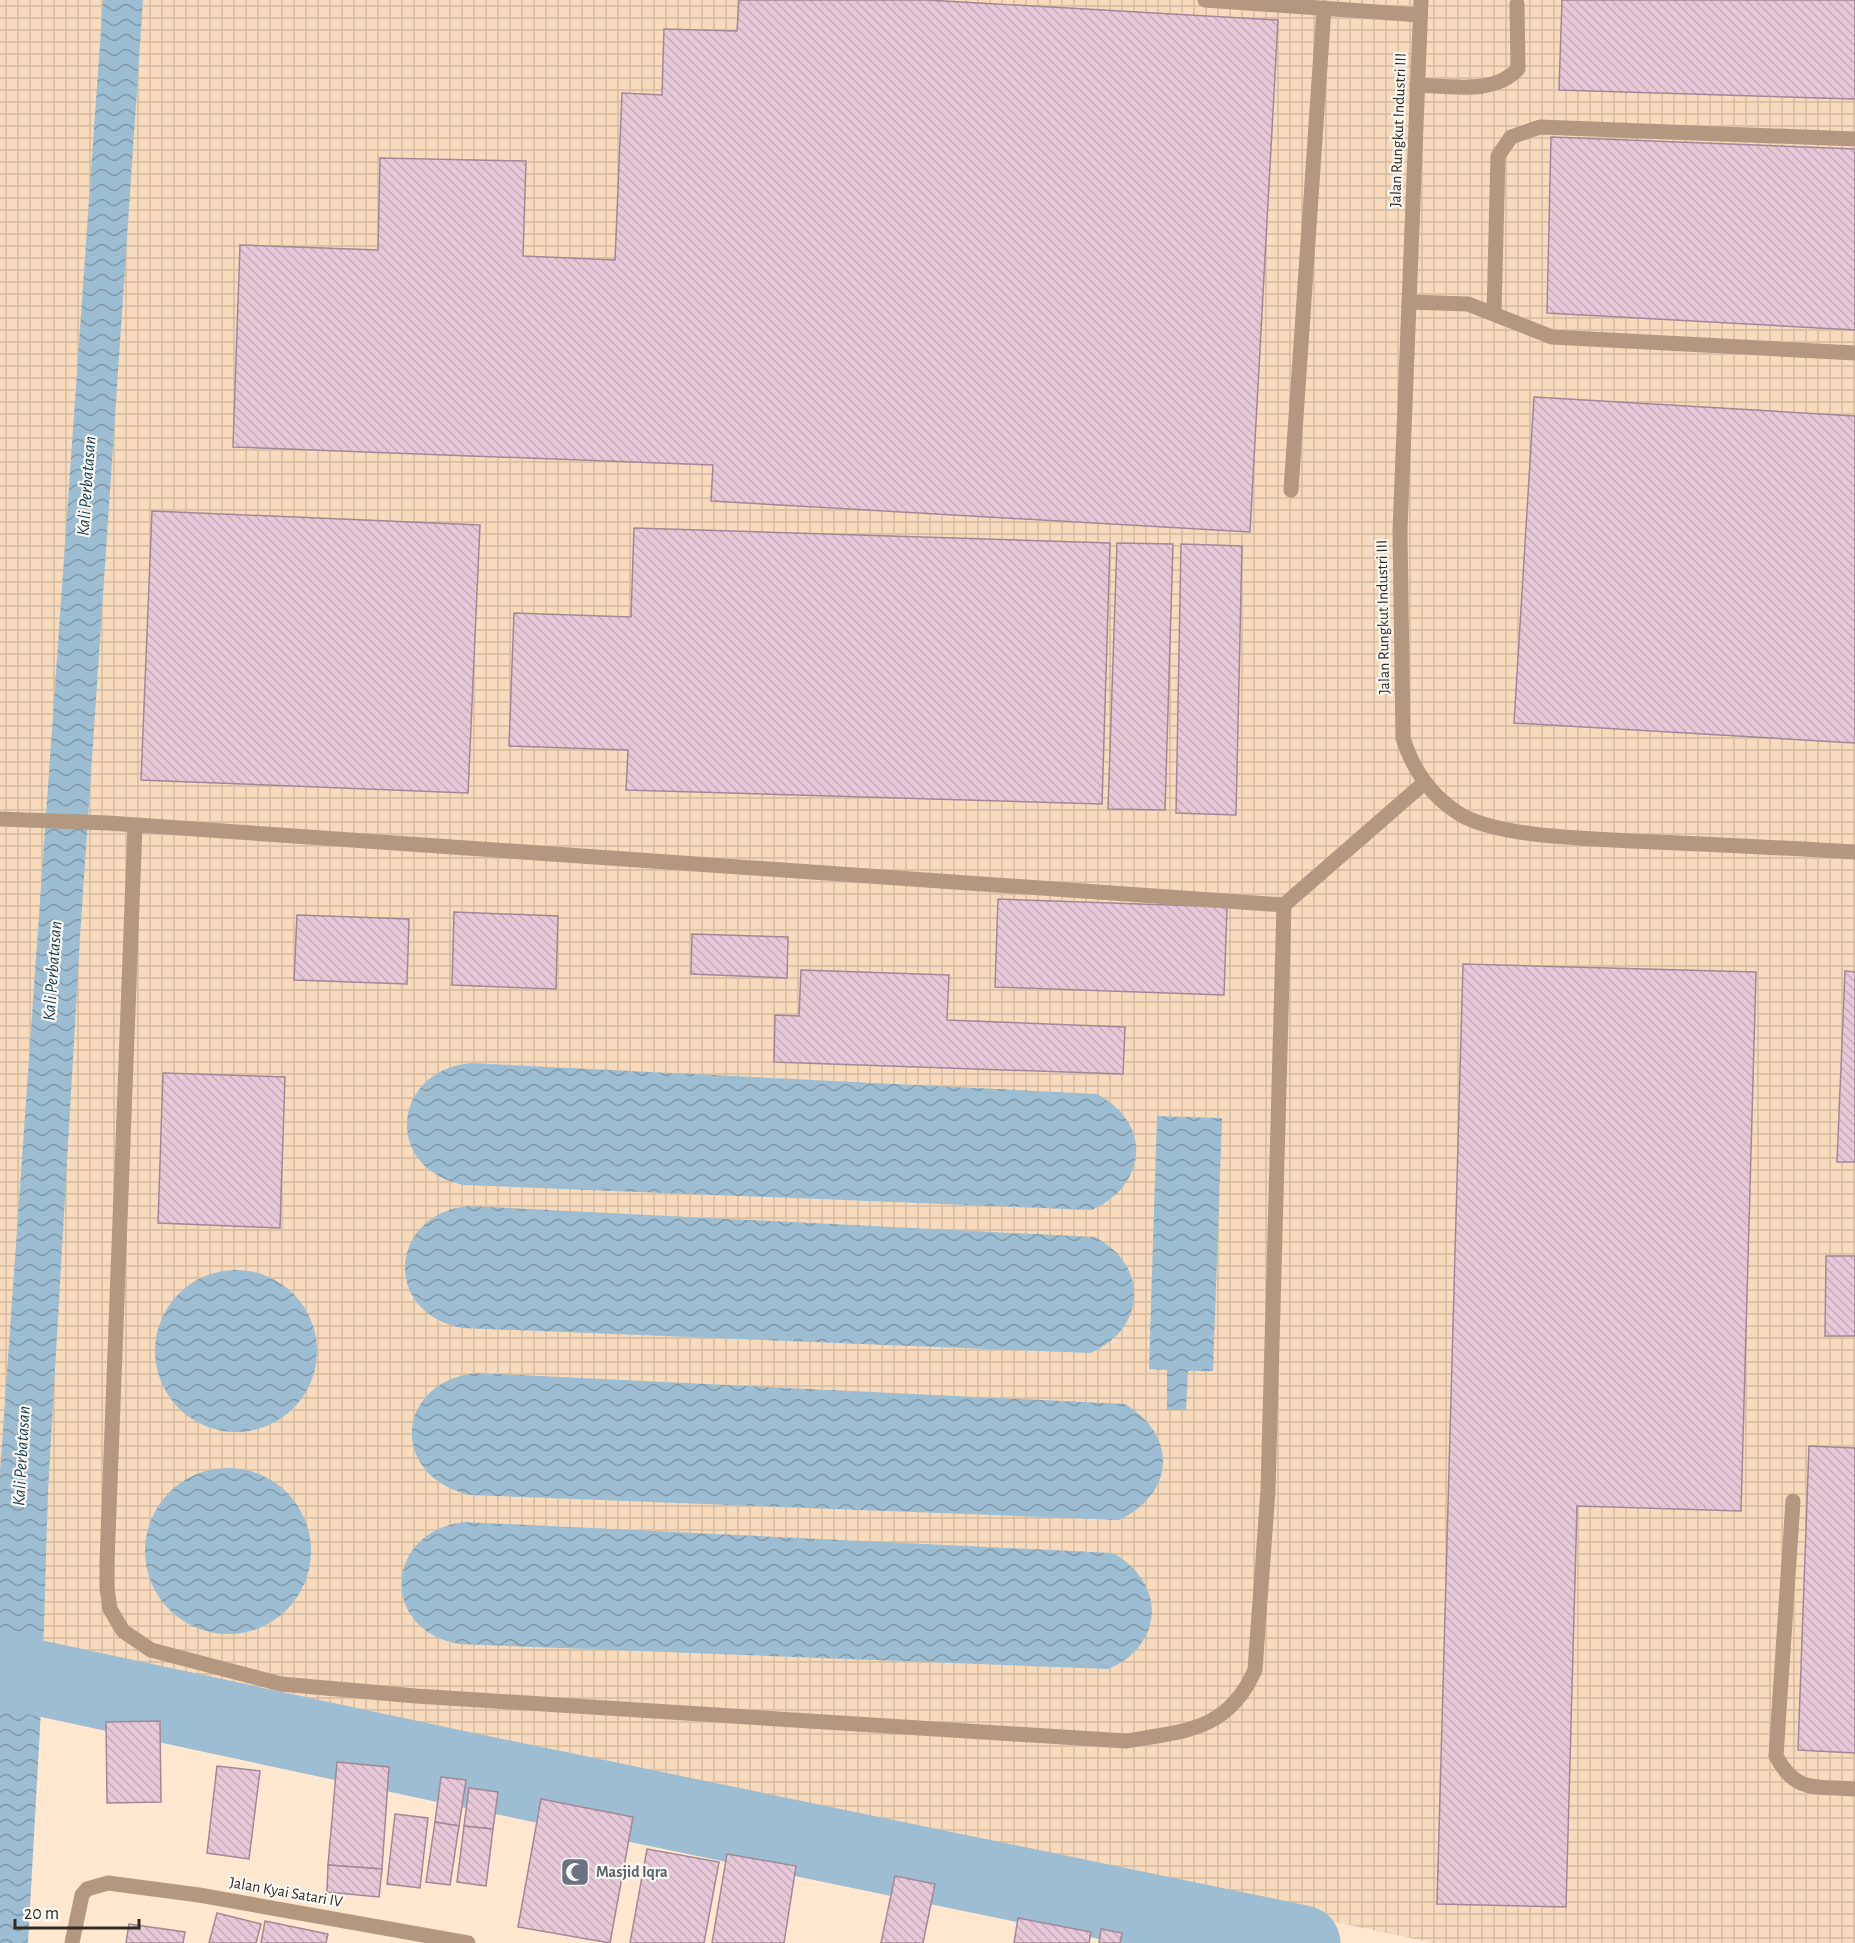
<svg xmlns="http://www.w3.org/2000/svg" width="1855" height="1943" viewBox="0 0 1855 1943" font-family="'Alegreya Sans',sans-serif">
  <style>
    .industrial { fill: url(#industrial-grid) }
    .water { fill: url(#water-waves) }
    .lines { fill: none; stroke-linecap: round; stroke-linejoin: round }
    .river { stroke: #9dbdd2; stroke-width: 75 }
    .building { fill: url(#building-back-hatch); stroke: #a38797; stroke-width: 1.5 }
    .service { stroke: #b3987f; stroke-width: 15 }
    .minor { stroke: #b3987f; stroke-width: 15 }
    .labels { text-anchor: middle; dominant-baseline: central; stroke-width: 4.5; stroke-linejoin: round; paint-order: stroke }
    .street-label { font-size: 16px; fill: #332b21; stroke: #fdf9f4 }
    .worship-label { font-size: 16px; font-weight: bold; fill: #5b616d; stroke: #fdf9f4; text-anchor: start }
    .water-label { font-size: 18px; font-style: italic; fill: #0f3a50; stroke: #fdf9f4 }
  </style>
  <defs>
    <pattern id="industrial-grid" width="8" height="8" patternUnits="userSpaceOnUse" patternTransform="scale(1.5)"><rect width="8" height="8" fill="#f7dbbc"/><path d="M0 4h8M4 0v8" fill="none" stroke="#d4bca1"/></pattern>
    <pattern id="water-waves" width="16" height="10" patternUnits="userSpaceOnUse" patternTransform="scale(1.5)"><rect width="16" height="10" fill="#9dbdd2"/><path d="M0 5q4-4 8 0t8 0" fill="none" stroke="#819aaa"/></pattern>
    <pattern id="building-back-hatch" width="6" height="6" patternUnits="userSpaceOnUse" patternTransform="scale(1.5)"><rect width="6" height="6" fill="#e6c8d9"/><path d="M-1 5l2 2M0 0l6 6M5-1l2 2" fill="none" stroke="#c6acba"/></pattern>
  </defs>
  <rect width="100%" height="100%" fill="#ffe8cf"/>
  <!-- industrial -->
  <polygon class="industrial" points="0,0 1855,0 1855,1943 1434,1943 0,1639"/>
  <!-- water -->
  <g class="water">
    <polygon points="103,0 143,0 80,937 48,1491 42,1692 28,1943 0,1943 0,1473"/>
    <path d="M470,1063l627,31c56,30 50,91 -5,116l-628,-25c-80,-15 -74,-113 6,-122z"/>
    <polygon points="1157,1116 1222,1118 1213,1371 1188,1371 1186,1410 1167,1410 1167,1370 1149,1369"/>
    <path d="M468,1206l627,31c55,29 51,92 -5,116l-628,-25c-80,-15 -74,-113 6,-122z"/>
    <circle cx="236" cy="1351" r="81"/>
    <path d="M476,1373l649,31c53,32 50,89 -6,116l-649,-25c-81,-18 -76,-113 6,-122z"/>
    <circle cx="228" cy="1551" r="83"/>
    <path d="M465,1522l648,31c54,31 51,92 -5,116l-649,-25c-80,-14 -75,-113 6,-122z"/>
  </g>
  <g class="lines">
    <!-- river -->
    <polyline class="river" points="15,1673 453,1767 1303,1943"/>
  </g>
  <!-- building -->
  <g class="building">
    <polygon points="739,0 926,0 1278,20 1250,532 711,501 713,465 233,447 240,245 378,250 380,158 526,161 523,256 615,260 622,93 662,95 664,29 737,31"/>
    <polygon points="1562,0 1855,0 1855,99 1559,90"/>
    <polygon points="1551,137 1855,149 1855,330 1547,313"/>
    <polygon points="1534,397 1855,416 1855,743 1514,723"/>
    <polygon points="152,511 480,525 468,793 141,780"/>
    <polygon points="634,528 1110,543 1102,804 626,790 628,750 509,746 514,613 631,617"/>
    <polygon points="1117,543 1173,544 1165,810 1108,809"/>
    <polygon points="1181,544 1242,546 1236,815 1176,813"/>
    <polygon points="998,899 1227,907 1224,995 995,987"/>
    <polygon points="454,912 558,916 556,989 452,985"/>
    <polygon points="297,915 409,919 407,984 294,980"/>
    <polygon points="692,934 788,937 787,978 691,974"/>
    <polygon points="1463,964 1756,972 1741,1511 1577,1506 1566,1907 1437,1904"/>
    <polygon points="801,970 949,975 947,1020 1125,1027 1123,1074 774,1062 775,1015 799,1016"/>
    <polygon points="1845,971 1855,972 1855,1162 1837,1162"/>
    <polygon points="163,1073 285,1077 280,1228 158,1223"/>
    <polygon points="1826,1256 1855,1256 1855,1336 1825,1336"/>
    <polygon points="1809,1446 1855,1448 1855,1753 1798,1750"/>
    <polygon points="160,1721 161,1802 107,1803 106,1722"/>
    <polygon points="337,1762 389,1767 382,1869 328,1865"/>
    <polygon points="217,1766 260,1771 249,1859 207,1853"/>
    <polygon points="441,1777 466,1780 459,1826 435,1822"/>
    <polygon points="469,1788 498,1792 493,1829 464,1826"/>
    <polygon points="541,1799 633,1817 610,1943 518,1927"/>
    <polygon points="395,1814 428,1818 420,1888 387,1884"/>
    <polygon points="435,1822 459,1826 450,1885 426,1882"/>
    <polygon points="464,1826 493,1829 486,1886 457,1882"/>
    <polygon points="647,1849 719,1862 704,1943 630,1943"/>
    <polygon points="727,1854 796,1866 784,1943 712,1943"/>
    <polygon points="328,1865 382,1869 379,1897 327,1892"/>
    <polygon points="895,1876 935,1884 923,1943 881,1943"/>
    <polygon points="217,1913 261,1924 256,1943 209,1943"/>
    <polygon points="1018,1918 1091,1932 1089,1943 1014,1943"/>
    <polygon points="265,1921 328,1934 326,1943 261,1943"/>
    <polygon points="129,1924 185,1932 183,1943 126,1943"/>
    <polygon points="1101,1929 1122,1933 1120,1943 1099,1943"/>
  </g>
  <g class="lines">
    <!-- service -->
    <g class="service">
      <polyline points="1205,0 1420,15"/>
      <path d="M1417,85c34,1 77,10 101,-16l-1,-65"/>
      <polyline points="1409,302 1468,304 1552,337 1855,353"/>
      <polyline points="1494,313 1498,156 1511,137 1540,127 1855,139"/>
      <polyline points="1291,490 1324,8"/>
      <polyline points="0,819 108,823 1284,905 1424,783"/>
      <path d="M135,826l-28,736v26l3,21 13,22 28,19 130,34 135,12 710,45c59,-10 102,-10 129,-71l13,-180 16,-585"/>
      <path d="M1793,1501l-17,255c20,38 40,30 79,33"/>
    </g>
    <!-- minor -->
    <g class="minor">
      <path d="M1421,0l-21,531 3,207c9,30 28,58 55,75 39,26 149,26 197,29 67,3 133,6 200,10"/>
      <polyline points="72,1943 82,1895 87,1889 108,1883 199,1895 468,1943"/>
    </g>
  </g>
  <!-- icons -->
  <defs>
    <g id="mosque-square" transform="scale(1.5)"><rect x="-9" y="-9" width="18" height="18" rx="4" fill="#6b7280" stroke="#fdf9f4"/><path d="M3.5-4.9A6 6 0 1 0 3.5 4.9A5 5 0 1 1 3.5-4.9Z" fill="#fff"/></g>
  </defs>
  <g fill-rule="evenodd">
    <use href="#mosque-square" x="575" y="1872"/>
  </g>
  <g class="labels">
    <!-- street labels -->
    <g class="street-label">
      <text transform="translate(1398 130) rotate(-88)">Jalan Rungkut Industri III</text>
      <text transform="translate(1383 617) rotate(-91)">Jalan Rungkut Industri III</text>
      <text transform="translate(286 1892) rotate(10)">Jalan Kyai Satari IV</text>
    </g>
    <!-- worship labels -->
    <g class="worship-label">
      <text x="596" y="1872">Masjid Iqra</text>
    </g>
    <!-- water labels -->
    <g class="water-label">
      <text transform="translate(87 486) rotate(-86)">Kali Perbatasan</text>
      <text transform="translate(53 971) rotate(-86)">Kali Perbatasan</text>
      <text transform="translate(22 1456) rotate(-87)">Kali Perbatasan</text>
    </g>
  </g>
  <!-- scale -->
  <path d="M15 1919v9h124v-9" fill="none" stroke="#332b21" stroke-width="3"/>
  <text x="24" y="1919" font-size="18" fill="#332b21" stroke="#fdf9f4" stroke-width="4.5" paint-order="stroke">20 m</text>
</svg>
